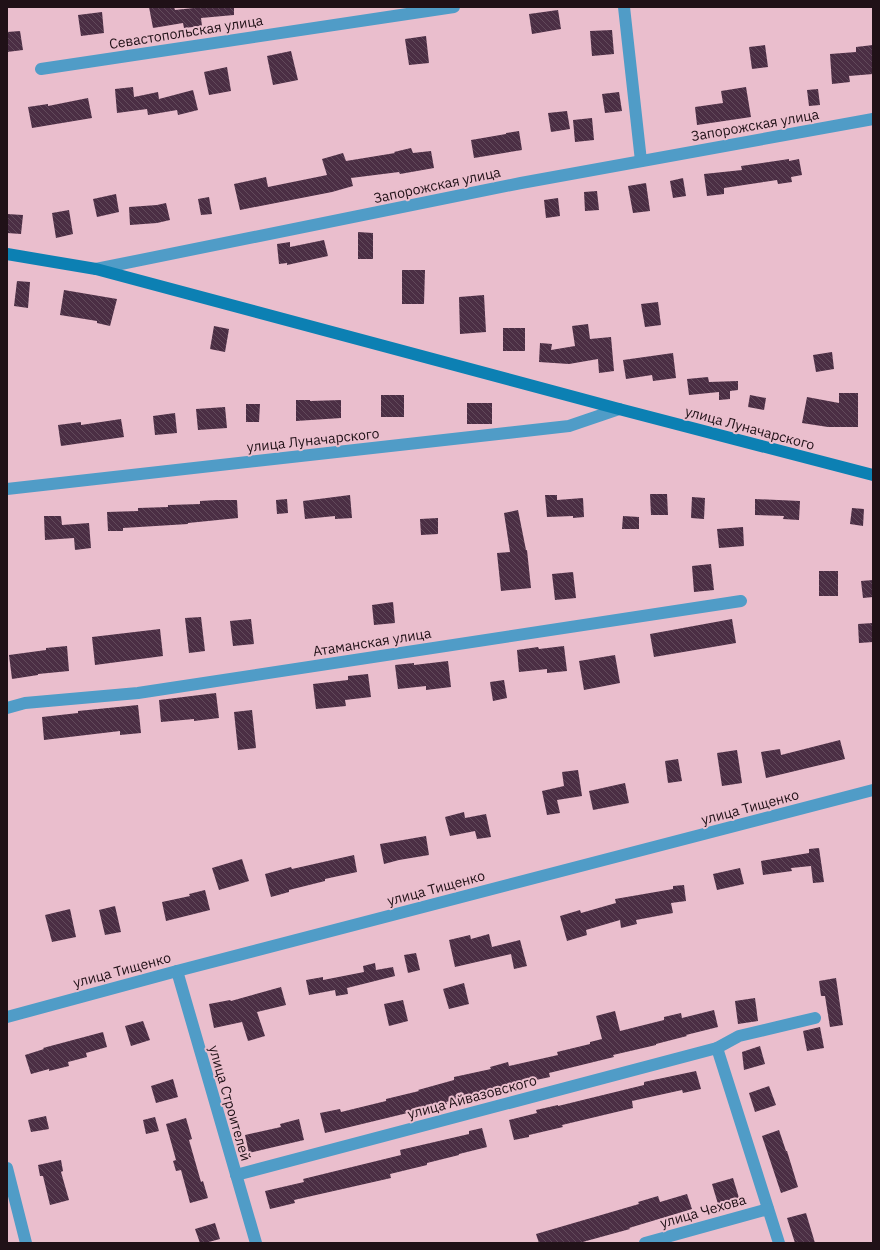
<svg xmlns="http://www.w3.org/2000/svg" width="880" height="1250" viewBox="0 0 880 1250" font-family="'IBM Plex Sans',sans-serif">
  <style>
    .building { fill: url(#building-back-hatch) }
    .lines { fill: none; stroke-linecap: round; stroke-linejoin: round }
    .street { stroke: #509cc7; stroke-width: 12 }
    .secondary { stroke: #0c80b3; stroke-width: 12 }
    .labels { text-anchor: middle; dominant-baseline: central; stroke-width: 4; stroke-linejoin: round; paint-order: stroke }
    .street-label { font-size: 14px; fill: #201117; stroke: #eabecd }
  </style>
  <defs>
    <pattern id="building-back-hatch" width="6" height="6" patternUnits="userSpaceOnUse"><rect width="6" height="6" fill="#4b2e44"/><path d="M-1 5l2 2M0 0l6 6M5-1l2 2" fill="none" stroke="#624a5b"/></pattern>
  </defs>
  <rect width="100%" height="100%" fill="#eabecd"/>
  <!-- building -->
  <g class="building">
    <polygon points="149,7 174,7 175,10 203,7 234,7 234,15 201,18 202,26 184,28 183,23 153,28"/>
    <polygon points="558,10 561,29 532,34 529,14"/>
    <polygon points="102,12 104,33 81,36 78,15"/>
    <polygon points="612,30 614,54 592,56 590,31"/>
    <polygon points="20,31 23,50 7,52 7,32"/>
    <polygon points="426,36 429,63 409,65 405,39"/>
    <polygon points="765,45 768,67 752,69 749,47"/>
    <polygon points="873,45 873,74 849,76 850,82 832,84 830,54 856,52 856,47"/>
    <polygon points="291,51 298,80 273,85 267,56"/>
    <polygon points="227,67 231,91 209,95 204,72"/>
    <polygon points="133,87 134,97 158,92 159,99 193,90 198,110 178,115 177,110 148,115 147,109 117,113 115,89"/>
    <polygon points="746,87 751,117 697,125 695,107 723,103 721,91"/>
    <polygon points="818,89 820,105 809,106 807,90"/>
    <polygon points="619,92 622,111 605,113 602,94"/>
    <polygon points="88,98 92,118 32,128 28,107 48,104 48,106"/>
    <polygon points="567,111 570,129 551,132 548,113"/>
    <polygon points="592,118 594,140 575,142 573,120"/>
    <polygon points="519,131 522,150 474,158 471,140 506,134 506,133"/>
    <polygon points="411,148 413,153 431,151 434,168 400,174 399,172 351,178 353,186 332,192 240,210 234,184 266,177 268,187 327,175 322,159 343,153 346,161 395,153 394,152"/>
    <polygon points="789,159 789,161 799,159 802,175 791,177 792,182 778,184 777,180 724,188 724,194 707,196 704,174 742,170 741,166"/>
    <polygon points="683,178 686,196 673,198 670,181"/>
    <polygon points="646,183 650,211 633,213 628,186"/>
    <polygon points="597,191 599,210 585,211 584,192"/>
    <polygon points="116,194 119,212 97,217 93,199"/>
    <polygon points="209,197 212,214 201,215 198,199"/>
    <polygon points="558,198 560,216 546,218 544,200"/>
    <polygon points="166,203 170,220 157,223 130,225 129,207 157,205"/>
    <polygon points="69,210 73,234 56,238 52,213"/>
    <polygon points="7,214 23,215 21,234 7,233"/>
    <polygon points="358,232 373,233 373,259 358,259"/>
    <polygon points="324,240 328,256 287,265 287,263 279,264 277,244 290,242 290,247"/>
    <polygon points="402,270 425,270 424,304 402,304"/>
    <polygon points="17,281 30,282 28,308 14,306"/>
    <polygon points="64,290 117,299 110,326 97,323 97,321 60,315"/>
    <polygon points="484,295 486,332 460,334 459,297"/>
    <polygon points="658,302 661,325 645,327 641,304"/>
    <polygon points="588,324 590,339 611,337 614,371 599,373 598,359 569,364 539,362 540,343 552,344 551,350 575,346 572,326"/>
    <polygon points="214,326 229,329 225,352 210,349"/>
    <rect x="503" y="328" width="22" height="23"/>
    <polygon points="832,352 834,369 816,372 813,355"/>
    <polygon points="673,353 676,378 653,381 652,375 626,379 623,360"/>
    <polygon points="708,377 709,382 738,381 738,390 730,391 730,399 719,400 719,392 689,395 687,379"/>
    <polygon points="839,393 858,393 858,427 828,427 802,423 807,397 839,403"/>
    <rect x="381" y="395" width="23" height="22"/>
    <polygon points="750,395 766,398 764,410 748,407"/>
    <polygon points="296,400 310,400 310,401 341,400 341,418 296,421"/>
    <rect x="467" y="403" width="25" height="21"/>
    <polygon points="246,404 260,404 259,422 246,422"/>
    <polygon points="225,407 227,428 198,430 196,409"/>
    <polygon points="175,413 177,433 155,435 153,416"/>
    <polygon points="121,419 124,437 61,446 58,425 81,422 81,425"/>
    <polygon points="650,494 667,494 668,515 651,515"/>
    <polygon points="350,495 352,518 335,519 335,516 305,519 303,501"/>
    <polygon points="545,495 557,495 557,500 583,498 584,517 573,518 573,516 547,517"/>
    <polygon points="692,497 705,498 704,519 691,518"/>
    <polygon points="287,499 288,513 277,514 276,500"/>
    <polygon points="755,499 800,501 799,520 783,519 784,516 755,515"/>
    <polygon points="217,500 237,500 238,518 188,523 188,524 123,528 123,531 108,531 107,512 138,511 138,508 168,507 168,505 200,504 200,501"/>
    <polygon points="852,508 864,509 863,526 850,524"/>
    <polygon points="518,510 526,550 527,550 531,588 501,591 497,553 510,552 504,513"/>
    <polygon points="44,516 61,516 62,525 89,523 91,548 75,550 74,538 45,540"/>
    <polygon points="623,516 639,517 639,529 622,529"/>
    <polygon points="438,518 438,534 421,535 420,519"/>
    <polygon points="743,527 744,546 719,548 717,529"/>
    <polygon points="711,564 714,590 694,592 692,566"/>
    <rect x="819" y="571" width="19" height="25"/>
    <polygon points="573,572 576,598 555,600 552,574"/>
    <polygon points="873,580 873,597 863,598 861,581"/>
    <polygon points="393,602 395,623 374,625 372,605"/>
    <polygon points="201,617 205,651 189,653 185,618"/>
    <polygon points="251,619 254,644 233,646 230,621"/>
    <polygon points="732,619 736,643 654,657 650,634"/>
    <polygon points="873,623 873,642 859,643 858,624"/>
    <polygon points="160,629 163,656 95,665 92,637"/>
    <polygon points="67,646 69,671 38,674 38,675 12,679 9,655 46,650 46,648"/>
    <polygon points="564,646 567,671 547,673 547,669 519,672 517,650 538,647 539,649"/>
    <polygon points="615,655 620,683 584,690 579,661"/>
    <polygon points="448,661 451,687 426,690 426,686 398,689 395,665 414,663 414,665"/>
    <polygon points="368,674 371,697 345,700 346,706 316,709 313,684 348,680 348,676"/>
    <polygon points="504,680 507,698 493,701 490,682"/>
    <polygon points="216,693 219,718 194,721 194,719 161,722 159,700"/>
    <polygon points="138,705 141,733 120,735 120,731 44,740 42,717 78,713 78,711"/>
    <polygon points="252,710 256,748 238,750 234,712"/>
    <polygon points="840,740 845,759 766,778 761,752 780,749 781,755"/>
    <polygon points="737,750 742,783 722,786 717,753"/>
    <polygon points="678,759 682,781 668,783 665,761"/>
    <polygon points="578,770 582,796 557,800 560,813 547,815 542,791 564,786 562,772"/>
    <polygon points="625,783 629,803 593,810 589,791"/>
    <polygon points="464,812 465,818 486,814 491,837 477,839 475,831 450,836 445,817"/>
    <polygon points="426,836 429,855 399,860 384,864 380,844"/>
    <polygon points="819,848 824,882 813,883 811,866 791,868 792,871 763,875 761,861 809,853 809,849"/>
    <polygon points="354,855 357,872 325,879 325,881 289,890 289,892 271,897 265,874 291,867 292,869"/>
    <polygon points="242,859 249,881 219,890 212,868"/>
    <polygon points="740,868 744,884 717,890 713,874"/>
    <polygon points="684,885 686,901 671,903 673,913 636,920 637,924 621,928 620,920 586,930 587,935 567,941 560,916 580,910 581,913 616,903 615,899 673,889 673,886"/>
    <polygon points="205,890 210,910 166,921 162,902 190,896 189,894"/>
    <polygon points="115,906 121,932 105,935 99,910"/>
    <polygon points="70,909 76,937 52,942 45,915"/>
    <polygon points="489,934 492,947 520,940 527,966 514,969 511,954 455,967 449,940 470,935 471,939"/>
    <polygon points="416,953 420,970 408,973 404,955"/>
    <polygon points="375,963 376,970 393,967 395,976 347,988 348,994 336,996 335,990 309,995 306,980 323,977 323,980 364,972 363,966"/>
    <polygon points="836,978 843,1025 830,1027 825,996 821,996 819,981"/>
    <polygon points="464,983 469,1004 449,1009 443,989"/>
    <polygon points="281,987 286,1005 257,1012 265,1036 248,1041 242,1022 214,1028 209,1004 230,1000 231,1001"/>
    <polygon points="755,998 758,1021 738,1024 735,1001"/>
    <polygon points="403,1000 408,1021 389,1026 384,1004"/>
    <polygon points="714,1010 718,1027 686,1035 687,1036 656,1044 656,1045 613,1055 614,1057 549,1073 550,1077 480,1092 480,1094 446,1102 447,1104 424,1111 424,1109 325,1133 320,1113 340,1109 341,1112 386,1101 386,1099 419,1091 418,1090 454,1080 454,1077 491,1069 490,1067 508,1062 509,1066 558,1055 557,1052 590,1044 590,1042 602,1039 596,1016 615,1011 620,1031 664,1020 664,1017 681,1013 682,1018"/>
    <polygon points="143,1021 150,1040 131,1046 125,1026"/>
    <polygon points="820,1027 824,1048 807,1051 803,1031"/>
    <polygon points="103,1032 107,1047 86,1053 87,1057 68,1062 69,1066 49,1071 49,1069 31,1074 25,1055 44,1049 43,1048"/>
    <polygon points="760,1046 765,1064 744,1070 742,1052"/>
    <polygon points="696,1071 701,1089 683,1093 682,1090 632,1101 633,1108 562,1125 563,1127 529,1135 529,1137 514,1140 509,1120 537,1113 536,1110 558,1105 558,1106 644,1085 644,1082"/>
    <polygon points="173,1079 178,1097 156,1103 151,1086"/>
    <polygon points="769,1086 776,1105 755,1112 749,1093"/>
    <polygon points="46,1116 49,1129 31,1132 28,1120"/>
    <polygon points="155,1117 159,1131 146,1134 143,1120"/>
    <polygon points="186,1118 192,1139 189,1140 201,1182 203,1181 208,1198 190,1203 181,1170 176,1171 173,1161 176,1160 166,1124"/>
    <polygon points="299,1119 304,1140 249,1153 245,1135 281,1127 280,1124"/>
    <polygon points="482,1128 487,1147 459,1154 459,1155 427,1163 427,1165 390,1174 391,1178 294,1200 295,1203 270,1209 265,1191 304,1182 303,1179 401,1155 400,1150 469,1134 469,1131"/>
    <polygon points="779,1130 786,1151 787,1151 798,1187 781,1193 762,1136"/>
    <polygon points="61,1160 63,1171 61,1172 69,1200 50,1205 43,1176 40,1176 38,1165"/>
    <polygon points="733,1178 739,1198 718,1204 712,1184"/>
    <polygon points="687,1194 692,1209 629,1228 630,1229 579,1243 539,1243 536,1234 639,1204 638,1202 658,1196 660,1202"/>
    <polygon points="806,1213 815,1243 795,1243 787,1218"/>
    <polygon points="215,1223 220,1239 205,1243 200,1243 195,1229"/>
  </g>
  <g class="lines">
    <!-- street -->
    <g class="street">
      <polyline points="624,7 641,161"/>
      <polyline points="41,69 454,7"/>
      <polyline points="96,269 521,183 873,119"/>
      <polyline points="7,489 569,426 619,409"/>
      <polyline points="7,708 25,703 138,693 741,601"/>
      <polyline points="177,971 256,1243"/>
      <polyline points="7,1017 177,971 873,790"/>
      <polyline points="717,1048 779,1243"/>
      <polyline points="7,1168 26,1243"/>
      <polyline points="236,1175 717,1048 739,1036 815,1018"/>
      <polyline points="645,1243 768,1209"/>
    </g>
    <!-- secondary -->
    <polyline class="secondary" points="7,254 96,269 619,409 873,475"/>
  </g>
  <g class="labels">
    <!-- street labels -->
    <g class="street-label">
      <text transform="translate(186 32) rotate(-9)">Севастопольская улица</text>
      <text transform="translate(755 125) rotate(-10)">Запорожская улица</text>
      <text transform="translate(437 185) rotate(-12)">Запорожская улица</text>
      <text transform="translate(750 428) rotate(15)">улица Луначарского</text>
      <text transform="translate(313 440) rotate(-6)">улица Луначарского</text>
      <text transform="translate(372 642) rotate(-9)">Атаманская улица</text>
      <text transform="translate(750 807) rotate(-15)">улица Тищенко</text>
      <text transform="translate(436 888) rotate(-15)">улица Тищенко</text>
      <text transform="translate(122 970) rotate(-15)">улица Тищенко</text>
      <text transform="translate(472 1097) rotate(-15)">улица Айвазовского</text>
      <text transform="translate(230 1103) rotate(74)">улица Строителей</text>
      <text transform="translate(703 1211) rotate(-16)">улица Чехова</text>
    </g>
  </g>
  <!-- border -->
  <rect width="880" height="1250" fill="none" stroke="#201117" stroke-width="16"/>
</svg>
